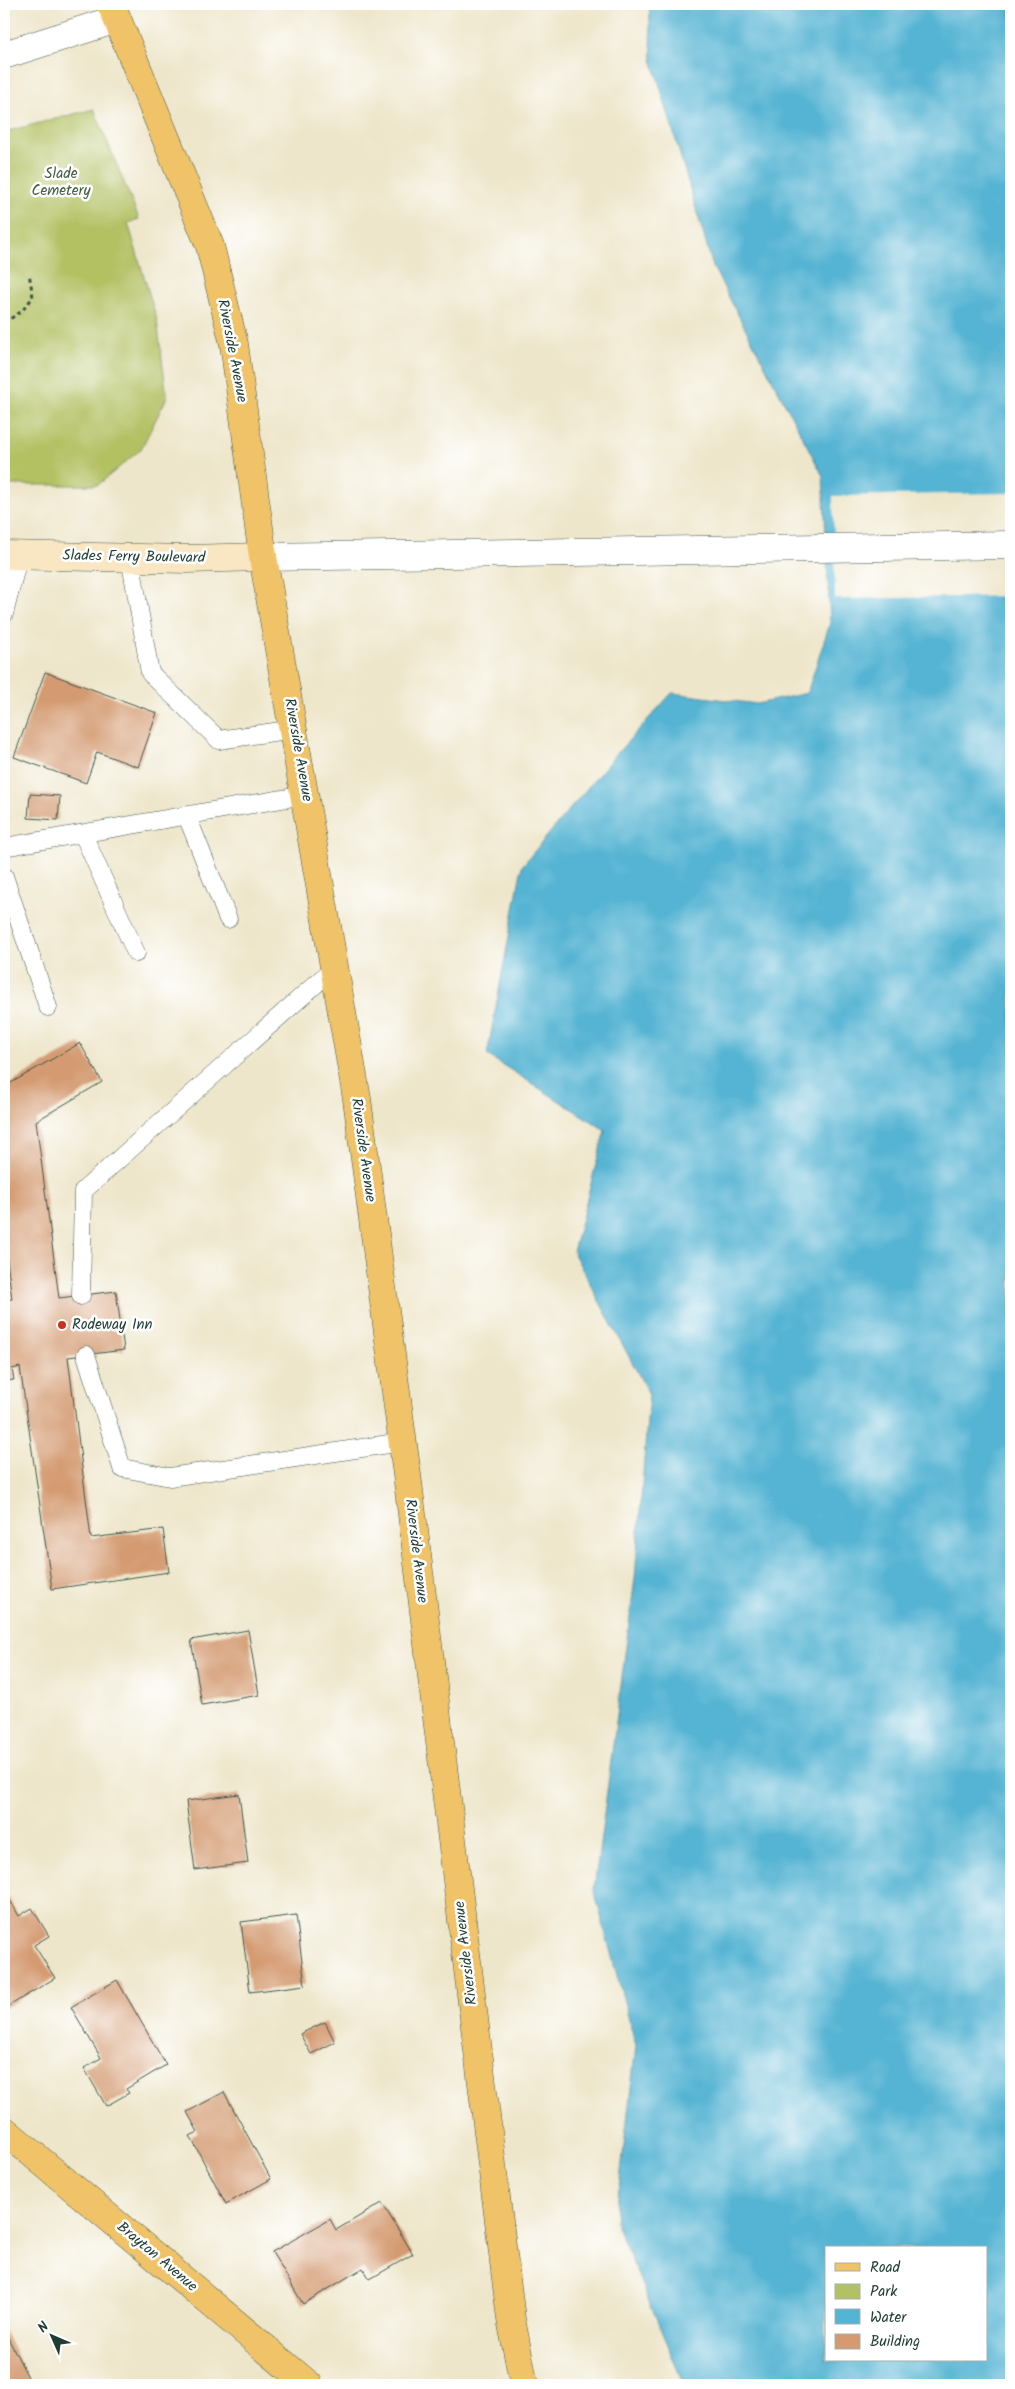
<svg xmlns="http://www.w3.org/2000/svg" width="1015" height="2389" viewBox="0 0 1015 2389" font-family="Kalam,sans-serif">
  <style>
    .green { fill: #b3c164; stroke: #697f4c }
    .water { fill: #54b4d3; stroke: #3a7884; fill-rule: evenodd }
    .pier { fill: #eee6ca }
    .building { fill: #d49b72 }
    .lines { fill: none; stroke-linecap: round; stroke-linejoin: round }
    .lane-casing { stroke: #3e564a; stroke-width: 19 }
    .street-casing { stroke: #3e564a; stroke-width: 29 }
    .secondary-casing { stroke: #3e564a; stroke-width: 29 }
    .primary-casing { stroke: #3e564a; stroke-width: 29 }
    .path { stroke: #3e564a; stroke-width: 3; stroke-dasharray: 4 4; stroke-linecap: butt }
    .lane { stroke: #fff; stroke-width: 18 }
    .street { stroke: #fff; stroke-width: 28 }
    .secondary { stroke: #f9e7c3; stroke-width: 28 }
    .primary { stroke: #f0c369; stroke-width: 28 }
    .poi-dot { fill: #c8321e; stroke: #fff; stroke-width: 2 }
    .labels { text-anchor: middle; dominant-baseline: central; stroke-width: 5; stroke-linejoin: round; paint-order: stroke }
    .park-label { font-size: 15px; fill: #445e40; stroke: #fff }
    .street-label { font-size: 15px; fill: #1f3d34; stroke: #fff }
    .poi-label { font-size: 15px; fill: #1f3d34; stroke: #fff; text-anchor: start }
  </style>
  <rect width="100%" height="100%" fill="#fff"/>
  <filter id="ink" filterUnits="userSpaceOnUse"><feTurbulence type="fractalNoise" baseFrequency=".02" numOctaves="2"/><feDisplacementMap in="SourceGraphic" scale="10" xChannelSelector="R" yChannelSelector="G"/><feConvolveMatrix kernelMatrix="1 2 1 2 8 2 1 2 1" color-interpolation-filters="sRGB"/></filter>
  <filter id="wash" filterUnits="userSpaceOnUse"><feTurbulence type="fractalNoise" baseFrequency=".0096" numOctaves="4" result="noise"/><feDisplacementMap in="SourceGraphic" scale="20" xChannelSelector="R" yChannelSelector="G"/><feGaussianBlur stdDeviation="1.12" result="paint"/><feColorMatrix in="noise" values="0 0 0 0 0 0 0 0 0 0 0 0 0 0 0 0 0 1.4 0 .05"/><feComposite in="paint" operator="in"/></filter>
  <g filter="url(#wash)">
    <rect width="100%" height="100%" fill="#eee6ca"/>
    <!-- green -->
    <polygon class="green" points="94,109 139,219 128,223 157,320 167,397 141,449 98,485 4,485 4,132"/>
    <!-- water -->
    <path class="water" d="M649,4h362v2381h-327l-69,-164 21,-175 -42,-156 41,-312 14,-184 -76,-142 32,-122 -118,-75 35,-189 89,-106 61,-67 85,11 50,-11 23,-70 -7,-147 -110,-209 -61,-208zM826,2248h160v112h-160z"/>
    <!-- pier -->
    <polygon class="pier" points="1011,493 1011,596 835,599 833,496"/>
    <g id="blocks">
      <!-- building -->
      <g class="building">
        <polygon points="45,672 157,713 138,767 97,752 86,783 14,757"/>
        <polygon points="30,794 60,796 58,820 28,818"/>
        <polygon points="80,1043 102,1082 36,1121 59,1298 116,1291 124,1350 68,1357 91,1538 163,1529 169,1572 52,1589 20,1367 12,1369 14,1380 4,1381 4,1300 12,1299 4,1238 4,1087"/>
        <polygon points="248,1630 259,1695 202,1705 191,1640"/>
        <polygon points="239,1794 248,1863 195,1870 186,1801"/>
        <polygon points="4,1890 19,1916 32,1908 49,1936 34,1945 55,1978 4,2009"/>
        <polygon points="296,1915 305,1985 250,1992 241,1922"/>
        <polygon points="117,1980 166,2065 126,2089 129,2093 106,2106 84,2068 101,2058 71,2007"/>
        <polygon points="325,2022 335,2042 311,2054 300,2034"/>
        <polygon points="224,2092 271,2179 226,2204 190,2136 198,2132 187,2112"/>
        <polygon points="382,2203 413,2254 370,2279 363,2268 303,2304 272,2252 330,2219 336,2230"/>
        <polygon points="4,2330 32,2385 4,2385"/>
      </g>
    </g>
  </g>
  <g filter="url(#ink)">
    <use href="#blocks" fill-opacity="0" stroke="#3e564a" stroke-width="1"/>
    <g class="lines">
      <!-- lane casing -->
      <g class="lane-casing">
        <g id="lane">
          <polyline points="130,557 150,673 219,740 294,729"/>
          <polyline points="4,614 19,555"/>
          <polyline points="187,816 228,919"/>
          <polyline points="83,834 136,953"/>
          <polyline points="4,847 305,795"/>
          <polyline points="4,876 48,1007"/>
          <polyline points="81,1296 83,1191 335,967"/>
          <polyline points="86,1355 122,1468 170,1477 402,1442"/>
        </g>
      </g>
      <!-- street casing -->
      <g class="street-casing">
        <g id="street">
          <polyline points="4,55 117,19"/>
          <polyline points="263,557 1011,545"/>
        </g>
      </g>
      <!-- secondary casing -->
      <g class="secondary-casing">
        <polyline id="secondary" points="4,555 187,559 263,557"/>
      </g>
      <!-- primary casing -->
      <g class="primary-casing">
        <g id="primary">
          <polyline points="111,4 210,246 234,344 263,557 357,1099 409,1490 511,2319 524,2385"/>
          <polyline points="4,2130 309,2385"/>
        </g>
      </g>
      <!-- path -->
      <polyline class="path" points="4,323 22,311 33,297 29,273"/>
      <!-- lane -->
      <use href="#lane" class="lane"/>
      <!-- street -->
      <use href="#street" class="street"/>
      <!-- secondary -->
      <use href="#secondary" class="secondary"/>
      <!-- primary -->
      <use href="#primary" class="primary"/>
    </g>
  </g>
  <!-- markers -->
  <circle class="poi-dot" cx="62" cy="1325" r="5"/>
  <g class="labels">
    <!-- park labels -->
    <g class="park-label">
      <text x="61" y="174">Slade<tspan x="61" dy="17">Cemetery</tspan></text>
    </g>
    <!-- street labels -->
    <g class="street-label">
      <text transform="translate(232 351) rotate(79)">Riverside Avenue</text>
      <text transform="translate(134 557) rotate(1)">Slades Ferry Boulevard</text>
      <text transform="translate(298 750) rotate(80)">Riverside Avenue</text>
      <text transform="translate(363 1150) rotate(82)">Riverside Avenue</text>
      <text transform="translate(416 1551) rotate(83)">Riverside Avenue</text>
      <text transform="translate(466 1953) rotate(-97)">Riverside Avenue</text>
      <text transform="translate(157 2257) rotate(40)">Brayton Avenue</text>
    </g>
    <!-- poi labels -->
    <g class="poi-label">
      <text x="72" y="1325">Rodeway Inn</text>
    </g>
  </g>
  <!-- margin -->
  <rect width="1015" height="2389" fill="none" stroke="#fff" stroke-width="20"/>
  <!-- legend -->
  <rect x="825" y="2246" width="162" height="115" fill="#ffffff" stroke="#a5b1ae"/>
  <rect x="835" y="2263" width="25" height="8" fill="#f0c369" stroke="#a5b1ae"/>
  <text x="870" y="2272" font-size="15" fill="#1f3d34">Road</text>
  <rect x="835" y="2284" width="25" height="15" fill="#b3c164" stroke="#a5b1ae"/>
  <text x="870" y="2296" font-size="15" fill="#1f3d34">Park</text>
  <rect x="835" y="2309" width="25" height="15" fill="#54b4d3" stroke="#a5b1ae"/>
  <text x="870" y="2322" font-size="15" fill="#1f3d34">Water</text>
  <rect x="835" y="2334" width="25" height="15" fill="#d49b72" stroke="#a5b1ae"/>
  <text x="870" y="2346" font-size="15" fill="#1f3d34">Building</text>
  <!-- north arrow -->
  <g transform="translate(52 2336) rotate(315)" stroke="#ffffff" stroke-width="4" paint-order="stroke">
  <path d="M0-4L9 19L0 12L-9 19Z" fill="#1f3d34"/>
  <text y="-8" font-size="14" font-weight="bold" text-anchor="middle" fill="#1f3d34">N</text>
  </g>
</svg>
